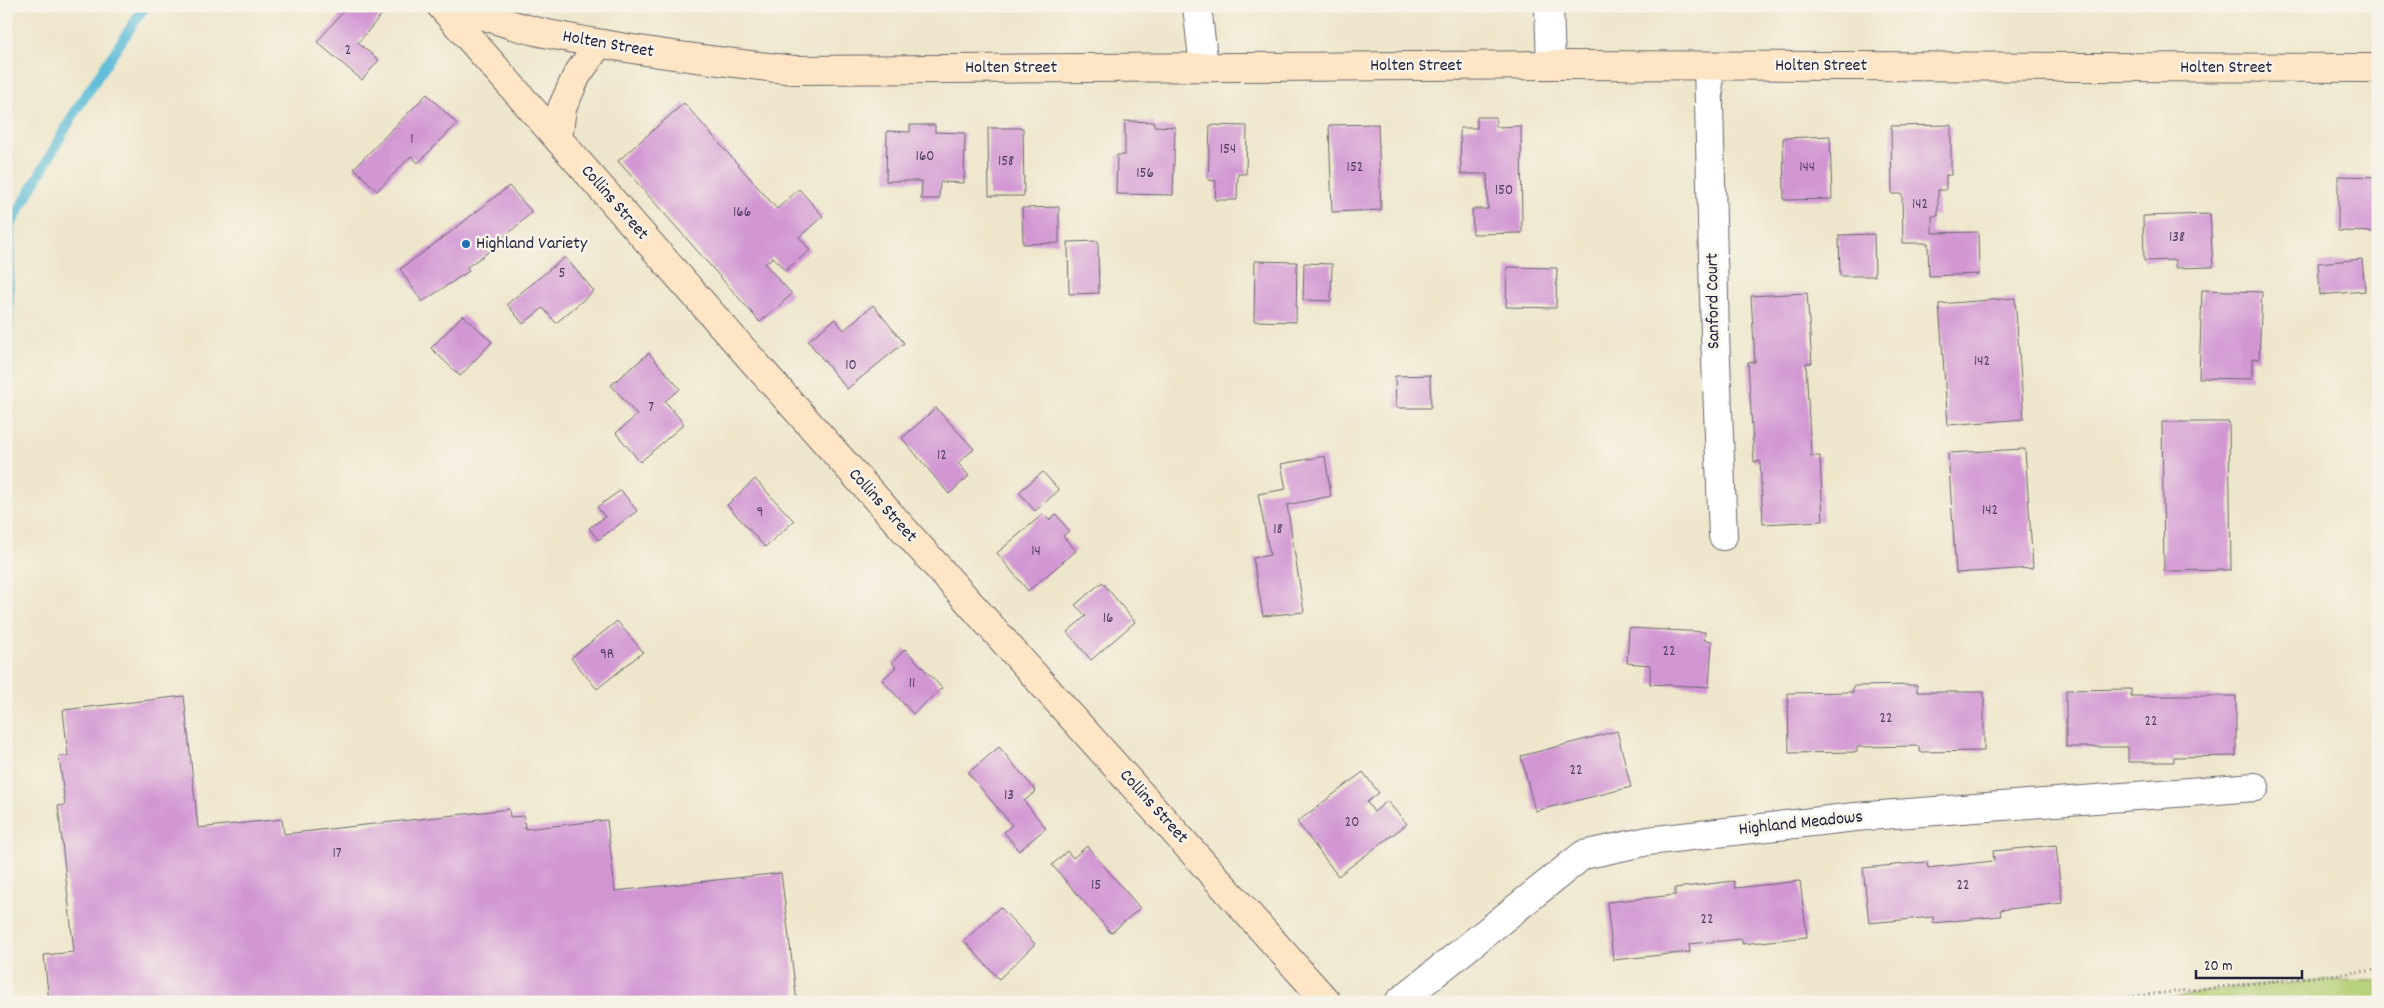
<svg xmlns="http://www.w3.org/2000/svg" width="2384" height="1008" viewBox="0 0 2384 1008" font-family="Dekko,sans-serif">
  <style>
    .green { fill: #b4cf75; stroke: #6b7858 }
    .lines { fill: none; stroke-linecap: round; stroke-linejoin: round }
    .stream { stroke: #58bbd7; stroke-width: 10 }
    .building { fill: #d296d3 }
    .street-casing { stroke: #69676d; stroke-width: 30 }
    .secondary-casing { stroke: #69676d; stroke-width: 30 }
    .path { stroke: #69676d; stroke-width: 3; stroke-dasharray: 1 4; stroke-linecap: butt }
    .street { stroke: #fff; stroke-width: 28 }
    .secondary { stroke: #fee5c5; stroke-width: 28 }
    .poi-dot { fill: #1f6fb2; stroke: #f7f3e8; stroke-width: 2 }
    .labels { text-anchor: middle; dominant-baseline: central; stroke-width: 5; stroke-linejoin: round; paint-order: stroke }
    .number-label { font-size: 15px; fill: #4e3f61 }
    .street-label { font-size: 18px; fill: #22223b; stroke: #f7f3e8 }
    .poi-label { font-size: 18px; fill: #22223b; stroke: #f7f3e8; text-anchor: start }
  </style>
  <rect width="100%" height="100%" fill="#f7f3e8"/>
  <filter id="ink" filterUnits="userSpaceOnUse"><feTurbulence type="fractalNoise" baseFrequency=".02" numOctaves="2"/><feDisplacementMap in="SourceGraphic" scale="10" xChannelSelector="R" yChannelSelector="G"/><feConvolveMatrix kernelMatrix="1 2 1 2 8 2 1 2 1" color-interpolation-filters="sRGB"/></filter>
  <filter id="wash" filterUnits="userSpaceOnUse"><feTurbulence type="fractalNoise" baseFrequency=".0096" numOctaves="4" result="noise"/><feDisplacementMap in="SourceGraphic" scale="20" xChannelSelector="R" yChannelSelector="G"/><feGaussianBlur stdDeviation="1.12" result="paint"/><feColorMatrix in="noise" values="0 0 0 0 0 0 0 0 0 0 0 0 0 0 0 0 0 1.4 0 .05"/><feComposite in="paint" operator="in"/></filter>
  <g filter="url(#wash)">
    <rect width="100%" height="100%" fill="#eee6ca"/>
    <!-- green -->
    <polygon class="green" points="2331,980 2378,981 2378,1002 2144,1002 2226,988"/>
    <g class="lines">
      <!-- stream -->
      <polyline class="stream" points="6,457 10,226 76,110 145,6"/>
    </g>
    <g id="blocks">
      <!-- building -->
      <g class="building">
        <polygon points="348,6 372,6 382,14 358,43 379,60 362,80 317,42"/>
        <polygon points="427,94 457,124 418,163 411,156 377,191 354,168"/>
        <polygon points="684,103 777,209 799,189 823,216 799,237 810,250 785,271 773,257 765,264 792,294 760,322 618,161"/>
        <polygon points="1477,117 1496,117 1496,127 1521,126 1522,233 1473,234 1472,209 1488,209 1487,174 1461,174 1460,128 1477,128"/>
        <polygon points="1125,121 1154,122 1154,126 1175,127 1173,195 1116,194 1117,155 1125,155"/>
        <polygon points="1378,124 1381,210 1332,212 1329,125"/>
        <polygon points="910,125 935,125 935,132 965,133 964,183 940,182 939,199 921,199 922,181 886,181 887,131 910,132"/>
        <polygon points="1210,125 1247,126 1246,174 1238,174 1237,200 1215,200 1216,181 1208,180"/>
        <polygon points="1951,125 1951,175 1946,175 1946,190 1938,190 1938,216 1932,216 1932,233 1978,232 1979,274 1929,276 1928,243 1903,243 1902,194 1892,194 1891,126"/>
        <polygon points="988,128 1023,128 1024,196 989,196"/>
        <polygon points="1830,136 1832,199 1784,200 1783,138"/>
        <polygon points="2338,176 2378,177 2378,232 2338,231"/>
        <polygon points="509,186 532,212 487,253 467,267 469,271 422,302 400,269 448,234"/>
        <polygon points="1059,207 1059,243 1023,244 1022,208"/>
        <polygon points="2210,214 2213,267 2175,268 2175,260 2144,261 2143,216"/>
        <polygon points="1874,234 1875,276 1840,276 1839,235"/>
        <polygon points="1098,241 1099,293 1069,294 1068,242"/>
        <polygon points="565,257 594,291 556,323 543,308 523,324 507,304"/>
        <polygon points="2362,259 2365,291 2320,295 2318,263"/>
        <polygon points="1255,261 1297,262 1296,322 1254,321"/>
        <polygon points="1304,263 1332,264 1331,301 1303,300"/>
        <polygon points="1507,267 1557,268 1556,308 1506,307"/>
        <polygon points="2202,290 2262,292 2259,359 2252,358 2252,379 2199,378"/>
        <polygon points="1807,293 1812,363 1806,363 1811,456 1820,456 1823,521 1763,524 1760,461 1754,462 1748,362 1755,362 1751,296"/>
        <polygon points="2015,298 2024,419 1948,425 1939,304"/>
        <polygon points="873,305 904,343 847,389 808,341 835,319 844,330"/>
        <polygon points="463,315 492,342 460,376 431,348"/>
        <polygon points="649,353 680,389 665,401 684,424 640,462 616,433 637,415 611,385"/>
        <polygon points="1430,375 1431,408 1396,408 1395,376"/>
        <polygon points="936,408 974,449 958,463 969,476 949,494 902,438"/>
        <polygon points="2162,422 2229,422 2231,570 2164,571"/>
        <polygon points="2025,449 2033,568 1956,573 1948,453"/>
        <polygon points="1325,456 1331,496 1287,505 1304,612 1263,616 1253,558 1270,555 1258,494 1286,489 1281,464"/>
        <polygon points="1043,472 1059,490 1035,511 1019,492"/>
        <polygon points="755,479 794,521 765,547 727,505"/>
        <polygon points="621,490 637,511 598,540 589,528 605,517 597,507"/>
        <polygon points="1043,514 1049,520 1056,514 1069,531 1063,536 1076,551 1028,591 997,553"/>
        <polygon points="1102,582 1135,622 1091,660 1067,632 1086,616 1075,605"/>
        <polygon points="617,621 643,652 597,689 571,658"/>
        <polygon points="1629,628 1705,632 1704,640 1712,641 1709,687 1650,684 1650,665 1627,663"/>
        <polygon points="905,649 942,688 913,714 882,680 896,667 892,663"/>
        <polygon points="1917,685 1917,692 1984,692 1984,751 1919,752 1919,746 1857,747 1857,752 1789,753 1788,693 1853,692 1853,686"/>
        <polygon points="2131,689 2131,696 2236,696 2236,756 2174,757 2174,762 2128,762 2128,747 2066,747 2066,690"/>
        <polygon points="184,696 198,828 282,819 284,834 509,809 510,817 524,816 525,829 607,820 615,891 781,873 797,1002 49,1002 44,955 74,952 58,806 65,805 59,756 68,756 63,710"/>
        <polygon points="1617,731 1631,787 1535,811 1521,756"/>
        <polygon points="999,747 1036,791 1024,801 1046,828 1019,851 1004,832 1012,825 968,773"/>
        <polygon points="1363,772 1379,793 1367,802 1374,812 1387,801 1407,824 1338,876 1297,822"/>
        <polygon points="2056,845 2062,903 2000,910 2001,916 1934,923 1933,917 1869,923 1863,868 1927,862 1928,868 1994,861 1993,851"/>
        <polygon points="1087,846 1140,908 1111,933 1052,865 1067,851 1073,858"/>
        <polygon points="1734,881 1735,888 1800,881 1807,937 1742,944 1742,939 1689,944 1690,952 1613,960 1607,902 1675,895 1675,888"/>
        <polygon points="1000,907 1035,944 999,979 964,941"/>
      </g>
    </g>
  </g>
  <g filter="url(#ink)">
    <use href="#blocks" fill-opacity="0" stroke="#69676d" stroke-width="1"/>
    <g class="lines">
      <!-- street casing -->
      <g class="street-casing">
        <g id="street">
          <polyline points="1197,6 1204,67"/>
          <polyline points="1549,6 1551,65"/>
          <polyline points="1708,66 1715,335 1723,536"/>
          <polyline points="1399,1002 1583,855 1648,841 1855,817 2255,787"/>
        </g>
      </g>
      <!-- secondary casing -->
      <g class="secondary-casing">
        <g id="secondary">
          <polyline points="441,6 762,371 1327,1002"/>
          <path d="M462,6c45,22 98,31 147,39 61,11 123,18 185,25l757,-5 827,3"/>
          <polyline points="558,139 562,108 577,75 599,44"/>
        </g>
      </g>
      <!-- path -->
      <polyline class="path" points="2079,1002 2378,970"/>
      <!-- street -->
      <use href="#street" class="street"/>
      <!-- secondary -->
      <use href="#secondary" class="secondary"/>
    </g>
  </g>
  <!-- markers -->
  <circle class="poi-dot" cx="466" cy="244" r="5"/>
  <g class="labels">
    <!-- number labels -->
    <g class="number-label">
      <text x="348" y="51">2</text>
      <text x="412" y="140">1</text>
      <text x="1228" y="150">154</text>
      <text x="925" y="157">160</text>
      <text x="1006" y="162">158</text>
      <text x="1355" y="168">152</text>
      <text x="1807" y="168">144</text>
      <text x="1145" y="174">156</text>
      <text x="1504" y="191">150</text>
      <text x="1920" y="205">142</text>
      <text x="742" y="213">166</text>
      <text x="2177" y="238">138</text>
      <text x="562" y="274">5</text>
      <text x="1982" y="362">142</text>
      <text x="851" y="366">10</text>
      <text x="651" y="408">7</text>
      <text x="942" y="456">12</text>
      <text x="1990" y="511">142</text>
      <text x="760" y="513">9</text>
      <text x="1278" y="530">18</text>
      <text x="1036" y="552">14</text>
      <text x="1108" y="619">16</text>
      <text x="1669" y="652">22</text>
      <text x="607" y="655">9R</text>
      <text x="912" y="684">11</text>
      <text x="1886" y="719">22</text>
      <text x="2151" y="722">22</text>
      <text x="1576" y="771">22</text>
      <text x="1009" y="796">13</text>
      <text x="1352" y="823">20</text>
      <text x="337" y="854">17</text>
      <text x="1096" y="886">15</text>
      <text x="1963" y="886">22</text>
      <text x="1707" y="920">22</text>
    </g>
    <!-- street labels -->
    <g class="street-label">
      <text transform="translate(608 45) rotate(10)">Holten Street</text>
      <text x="1416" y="66">Holten Street</text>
      <text x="1821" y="66">Holten Street</text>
      <text x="1011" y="68">Holten Street</text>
      <text x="2226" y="68">Holten Street</text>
      <text transform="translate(614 203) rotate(49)">Collins Street</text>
      <text transform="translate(1714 301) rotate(-91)">Sanford Court</text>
      <text transform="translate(882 506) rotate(48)">Collins Street</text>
      <text transform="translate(1153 807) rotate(48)">Collins Street</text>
      <text transform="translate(1801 824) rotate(-6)">Highland Meadows</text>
    </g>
    <!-- poi labels -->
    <g class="poi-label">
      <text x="476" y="244">Highland Variety</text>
    </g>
  </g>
  <!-- margin -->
  <rect width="2384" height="1008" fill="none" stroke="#f7f3e8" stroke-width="25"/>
  <!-- scale -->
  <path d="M2196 970v8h106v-8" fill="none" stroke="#22223b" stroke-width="2.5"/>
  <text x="2204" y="970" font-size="15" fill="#22223b" stroke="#f7f3e8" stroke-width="4" paint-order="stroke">20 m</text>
</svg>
